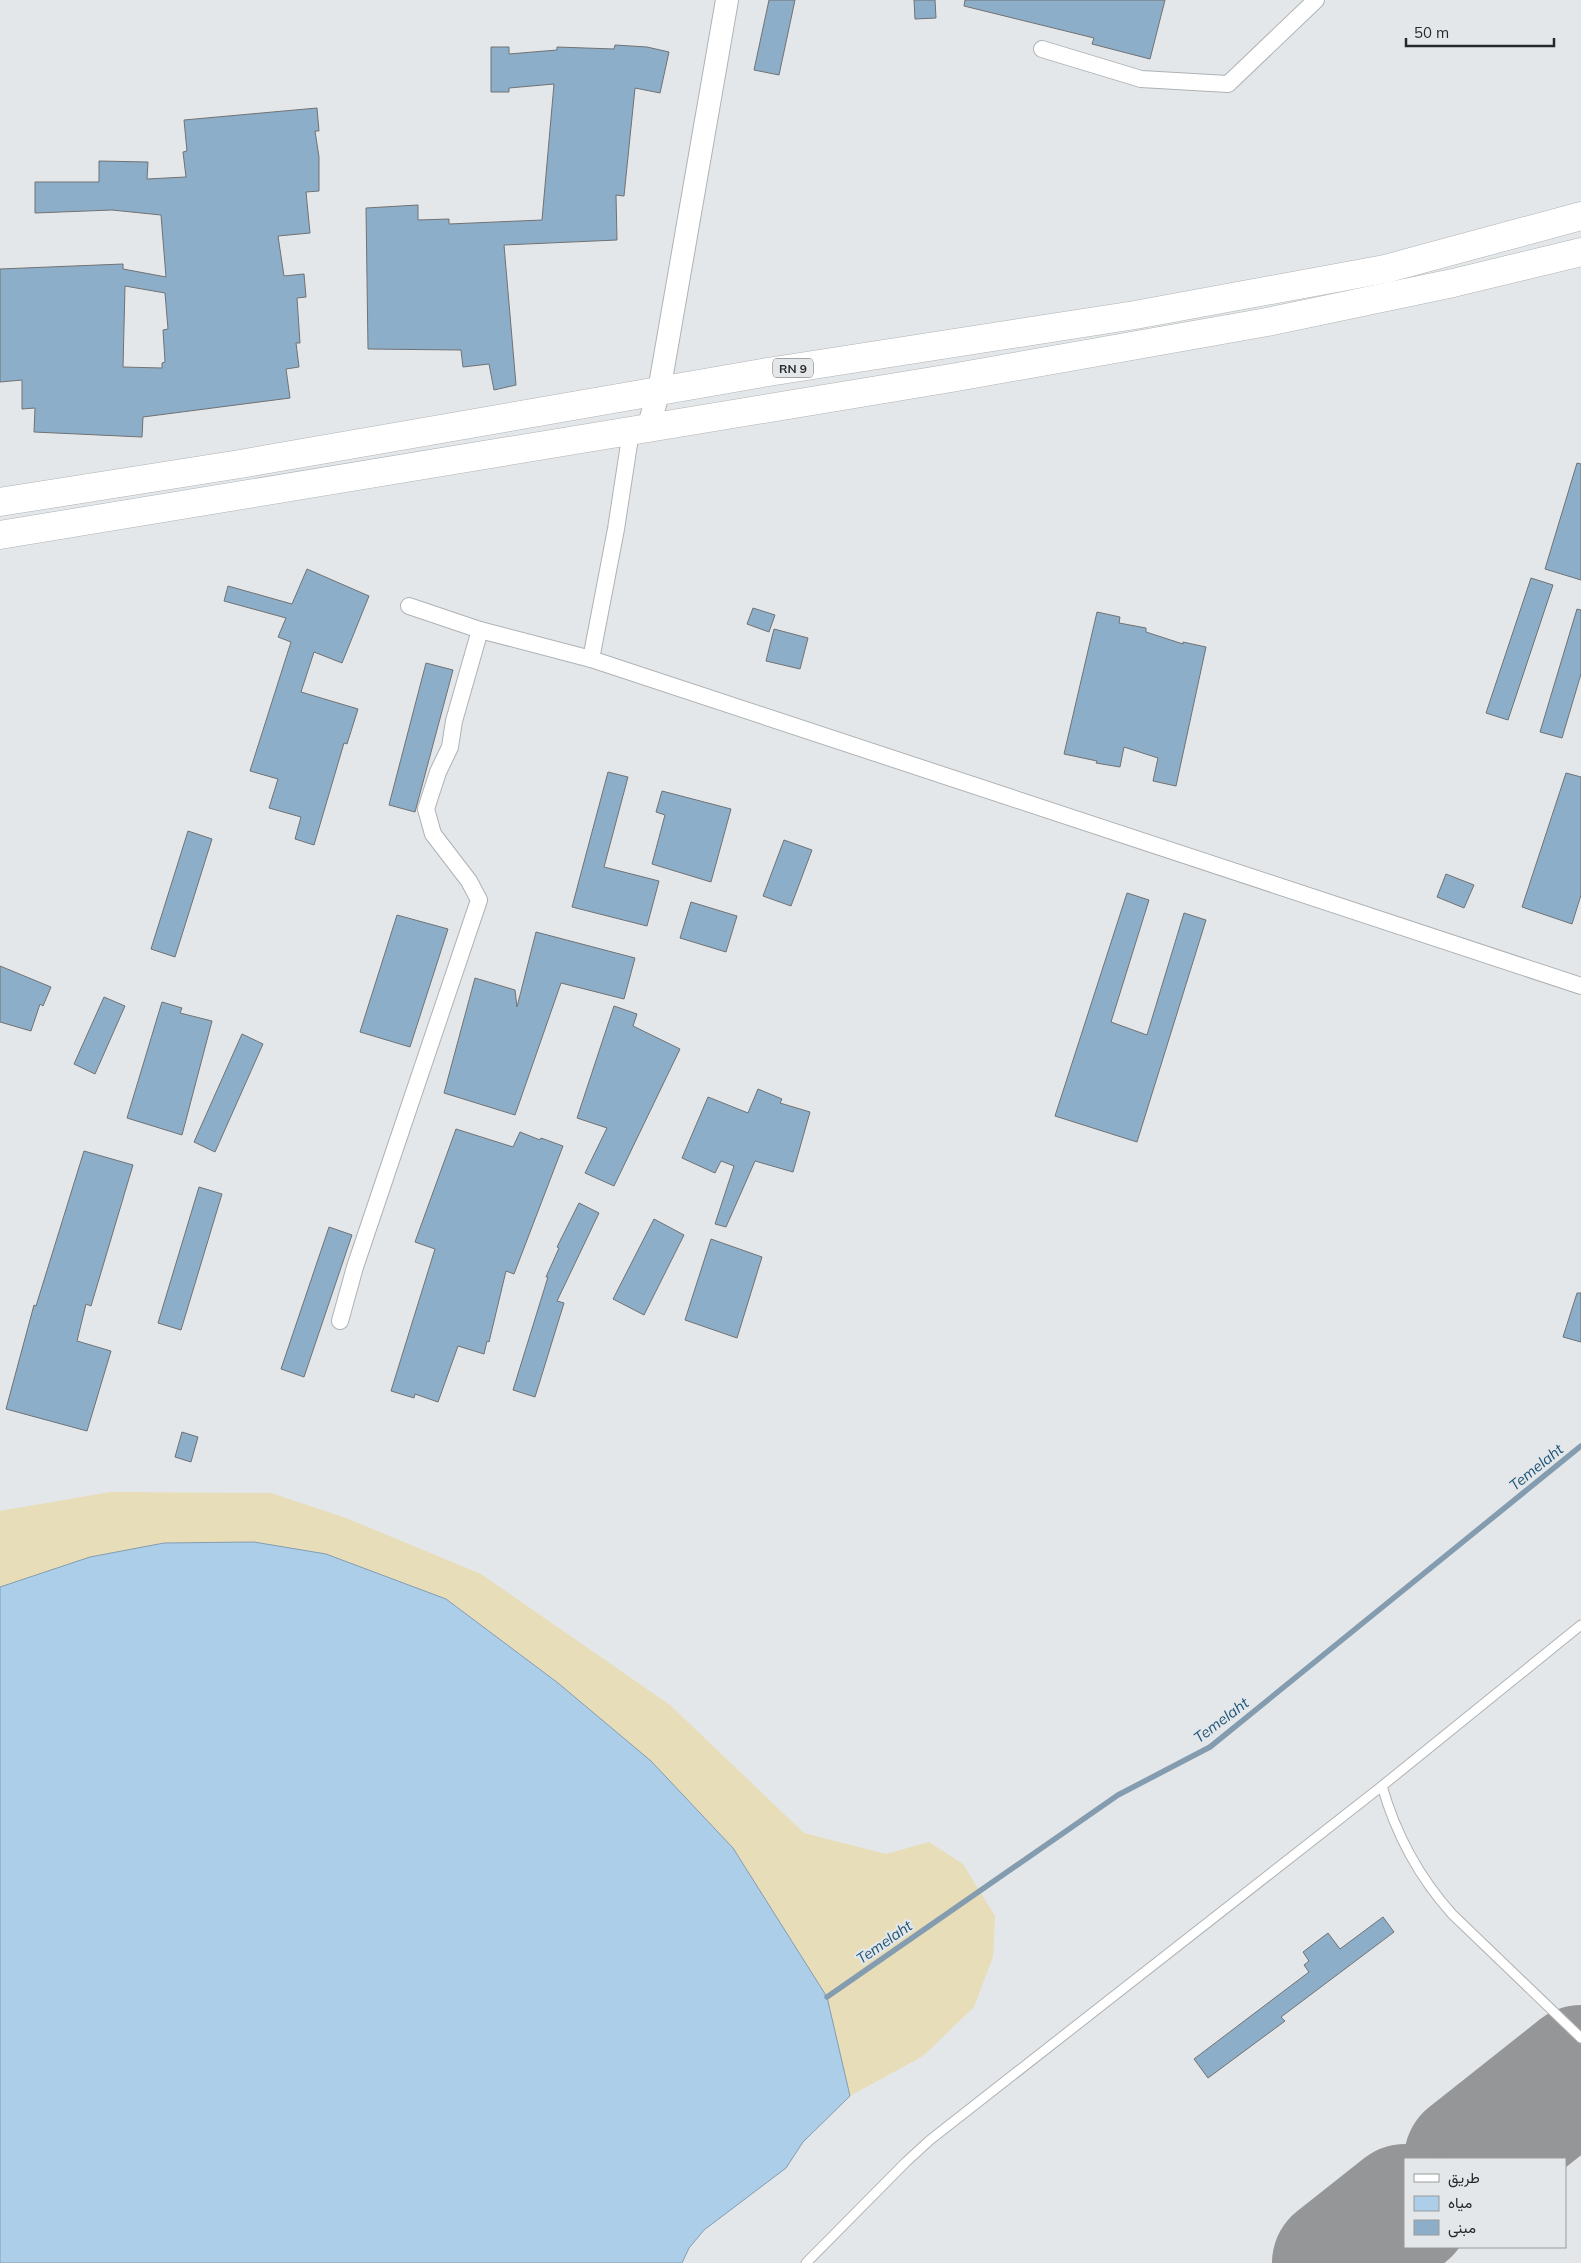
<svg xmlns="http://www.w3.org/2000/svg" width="1581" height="2263" viewBox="0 0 1581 2263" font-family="Mulish,Vazirmatn,sans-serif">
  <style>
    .sand { fill: #e7ddb8 }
    .water { fill: #accee9; stroke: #849caf }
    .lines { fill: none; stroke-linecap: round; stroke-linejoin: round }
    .stream { stroke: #849caf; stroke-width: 5.5 }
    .runway { stroke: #949698; stroke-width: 132 }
    .building { fill: #8daec8; stroke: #707274; fill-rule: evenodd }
    .service-casing { stroke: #afb2b4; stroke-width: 11 }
    .minor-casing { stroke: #afb2b4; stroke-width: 18 }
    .secondary-casing { stroke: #afb2b4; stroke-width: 24 }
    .trunk-casing { stroke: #afb2b4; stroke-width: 29 }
    .service { stroke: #fff; stroke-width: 9 }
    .minor { stroke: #fff; stroke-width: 16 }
    .secondary { stroke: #fff; stroke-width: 22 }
    .trunk { stroke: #fff; stroke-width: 28 }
    .labels { text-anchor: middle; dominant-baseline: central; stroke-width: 4.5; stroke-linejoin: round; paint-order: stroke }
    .shield { fill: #e4e7e9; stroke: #606163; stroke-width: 1 }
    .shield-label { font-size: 12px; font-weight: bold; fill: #272829 }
    .water-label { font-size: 15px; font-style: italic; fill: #1d5478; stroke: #e4e7e9 }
  </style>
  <rect width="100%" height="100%" fill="#e4e7e9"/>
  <!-- sand -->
  <polygon class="sand" points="110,1492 271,1493 346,1518 481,1574 670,1705 804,1833 886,1854 929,1842 963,1864 995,1916 993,1957 974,2007 923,2056 850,2096 827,1997 651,1761 558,1683 446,1599 326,1554 254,1542 164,1543 90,1557 0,1587 0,1511"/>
  <!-- water -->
  <polygon class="water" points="254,1542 326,1554 446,1599 558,1683 651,1761 733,1848 827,1997 850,2096 803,2142 786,2168 704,2230 689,2248 682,2263 0,2263 0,1587 90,1557 164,1543"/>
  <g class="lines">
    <!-- stream -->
    <polyline class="stream" points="827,1997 1118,1795 1210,1747 1581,1446"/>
    <!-- runway -->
    <g class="runway">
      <polyline points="1470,2159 1581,2071"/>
      <polyline points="1338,2263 1405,2210"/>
    </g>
  </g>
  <!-- building -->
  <g class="building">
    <polygon points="769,0 795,0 779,75 754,70"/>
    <polygon points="914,0 935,0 936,18 915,19"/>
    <polygon points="965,0 1165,0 1150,59 1092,44 1094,38 964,6"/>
    <polygon points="615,45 647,47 669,52 660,93 635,88 624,196 616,195 617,240 504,245 516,385 494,390 489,364 463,367 461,350 368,349 366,208 418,205 418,220 449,219 449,224 542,220 554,84 509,88 509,92 491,92 491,47 509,47 509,54 557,50 557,47 614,49"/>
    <path d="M317,108l2,23h-4l4,26v34l-13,1 4,41 -32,3 6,40 20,-2 2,23 -9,1 3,45h-4l3,24 -13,2 4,29 -147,19 -1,20 -108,-5 1,-24 -13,1v-29l-22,2v-113l123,-5v5l43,8 -5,-62 -49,-5 -77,3v-31h64v-21l49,1 -1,17 39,-2 -3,-25 4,-1 -3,-31zM125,286l40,7 3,36 -5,1 2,32 -3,1v5l-39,-1z"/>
    <polygon points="1577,463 1581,464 1581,580 1545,569"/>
    <polygon points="307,569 369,596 342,663 314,652 301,692 358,709 347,744 344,743 314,845 295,839 301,817 269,808 278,779 250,771 291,642 278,637 286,618 224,601 228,586 292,604"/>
    <polygon points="1531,578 1553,585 1508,720 1486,713"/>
    <polygon points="753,608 775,615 769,632 747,624"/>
    <polygon points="1577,609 1581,610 1581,674 1562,738 1540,732"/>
    <polygon points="1097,612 1120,617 1119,623 1146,628 1146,632 1183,644 1183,642 1206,647 1176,786 1153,781 1158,758 1124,747 1120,767 1096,763 1097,761 1064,754"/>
    <polygon points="774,629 808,638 800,669 766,661"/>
    <polygon points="426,663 453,670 415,812 389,805"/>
    <polygon points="608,772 628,777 604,867 659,881 647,926 572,907"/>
    <polygon points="1566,773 1581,777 1581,895 1572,924 1522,907"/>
    <polygon points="662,791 731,809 711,882 652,864 665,815 656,812"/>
    <polygon points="188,831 212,839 175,957 151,949"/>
    <polygon points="784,840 812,850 791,906 763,896"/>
    <polygon points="1446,874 1474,885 1464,908 1437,897"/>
    <polygon points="1127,893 1149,900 1111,1022 1147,1035 1184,913 1206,920 1137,1142 1055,1116"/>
    <polygon points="691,902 737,916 726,952 680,938"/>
    <polygon points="397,915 448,929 410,1047 360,1032"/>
    <polygon points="536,932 635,958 624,999 561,983 515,1115 444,1093 475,978 515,990 517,1007"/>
    <polygon points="0,966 51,987 43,1006 40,1004 31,1031 0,1022"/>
    <polygon points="104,997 125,1006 95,1074 74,1064"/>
    <polygon points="162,1002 182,1008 180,1013 212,1021 182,1135 127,1118"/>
    <polygon points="614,1006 637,1014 633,1026 680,1049 614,1186 585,1173 607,1128 577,1118"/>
    <polygon points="242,1034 263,1044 215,1152 194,1142"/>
    <polygon points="758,1089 782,1099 780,1103 810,1112 793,1172 755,1161 726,1227 715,1224 734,1166 721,1161 715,1173 682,1158 708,1097 748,1113"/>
    <polygon points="456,1129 513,1147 520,1132 540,1140 541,1138 563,1146 514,1274 506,1271 489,1342 487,1341 484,1354 458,1346 438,1402 415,1394 414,1398 391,1391 435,1249 415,1242"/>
    <polygon points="84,1151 133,1165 91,1306 86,1304 77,1341 111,1351 87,1431 6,1409 34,1305 36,1306"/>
    <polygon points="199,1187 222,1194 181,1330 158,1323"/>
    <polygon points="579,1203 599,1213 557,1301 564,1303 535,1397 513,1390 548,1277 546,1277 559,1248 557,1247"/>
    <polygon points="654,1219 684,1235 644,1315 613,1299"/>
    <polygon points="329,1227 352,1235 304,1377 281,1369"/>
    <polygon points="711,1239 762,1257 737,1338 685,1320"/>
    <polygon points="1577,1293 1581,1293 1581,1342 1563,1337"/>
    <polygon points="182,1432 198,1437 191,1462 175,1457"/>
    <polygon points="1383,1917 1394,1932 1281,2017 1285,2021 1208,2078 1194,2059 1309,1972 1304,1965 1309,1961 1303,1952 1328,1933 1340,1949"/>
  </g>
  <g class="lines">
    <!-- service casing -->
    <g class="service-casing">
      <g id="service">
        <path d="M1382,1786c14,49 36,90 70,128l129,124"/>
        <polyline points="806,2263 906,2162 930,2140 1382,1786 1581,1625"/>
      </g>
    </g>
    <!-- minor casing -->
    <g class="minor-casing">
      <g id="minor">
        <polyline points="1042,49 1141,79 1228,84 1316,0"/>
        <polyline points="409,606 480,630 591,659 1581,986"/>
        <polyline points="591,659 616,529 631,431"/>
        <polyline points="340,1321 355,1267 479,900 469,881 433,834 426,809 438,772 450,747 454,721 480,630"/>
      </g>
    </g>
    <!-- secondary casing -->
    <g class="secondary-casing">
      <polyline id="secondary" points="648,428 659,391 727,0"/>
    </g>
    <!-- trunk casing -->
    <g class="trunk-casing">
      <g id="trunk">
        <polyline points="0,502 240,464 768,372 1135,315 1385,269 1581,216"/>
        <polyline points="0,535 951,378 1267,322 1453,283 1581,252"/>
      </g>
    </g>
    <!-- service -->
    <use href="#service" class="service"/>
    <!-- minor -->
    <use href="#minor" class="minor"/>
    <!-- secondary -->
    <use href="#secondary" class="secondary"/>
    <!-- trunk -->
    <use href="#trunk" class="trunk"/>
  </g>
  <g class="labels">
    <!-- shield labels -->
    <rect class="shield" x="773" y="358.5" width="40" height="19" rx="4"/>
    <g class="shield-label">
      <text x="793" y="368">RN 9</text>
    </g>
    <!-- water labels -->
    <g class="water-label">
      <text transform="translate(1536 1467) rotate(-39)">Temelaht</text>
      <text transform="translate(1221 1720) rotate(-37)">Temelaht</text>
      <text transform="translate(884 1942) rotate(-35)">Temelaht</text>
    </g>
  </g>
  <!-- legend -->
  <rect x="1404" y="2158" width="162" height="90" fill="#e4e7e9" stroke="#989b9c"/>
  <rect x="1414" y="2174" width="25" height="8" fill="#ffffff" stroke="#989b9c"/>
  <text x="1448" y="2183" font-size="15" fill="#272829">طريق</text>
  <rect x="1414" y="2196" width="25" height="15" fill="#accee9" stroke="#989b9c"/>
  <text x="1448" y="2208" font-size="15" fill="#272829">مياه</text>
  <rect x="1414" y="2220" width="25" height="15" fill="#8daec8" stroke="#989b9c"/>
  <text x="1448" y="2233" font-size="15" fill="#272829">مبنى</text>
  <!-- scale -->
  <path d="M1406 38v8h148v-8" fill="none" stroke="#272829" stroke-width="2.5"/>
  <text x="1414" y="38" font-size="15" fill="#272829" stroke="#e4e7e9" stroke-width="4" paint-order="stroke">50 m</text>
</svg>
